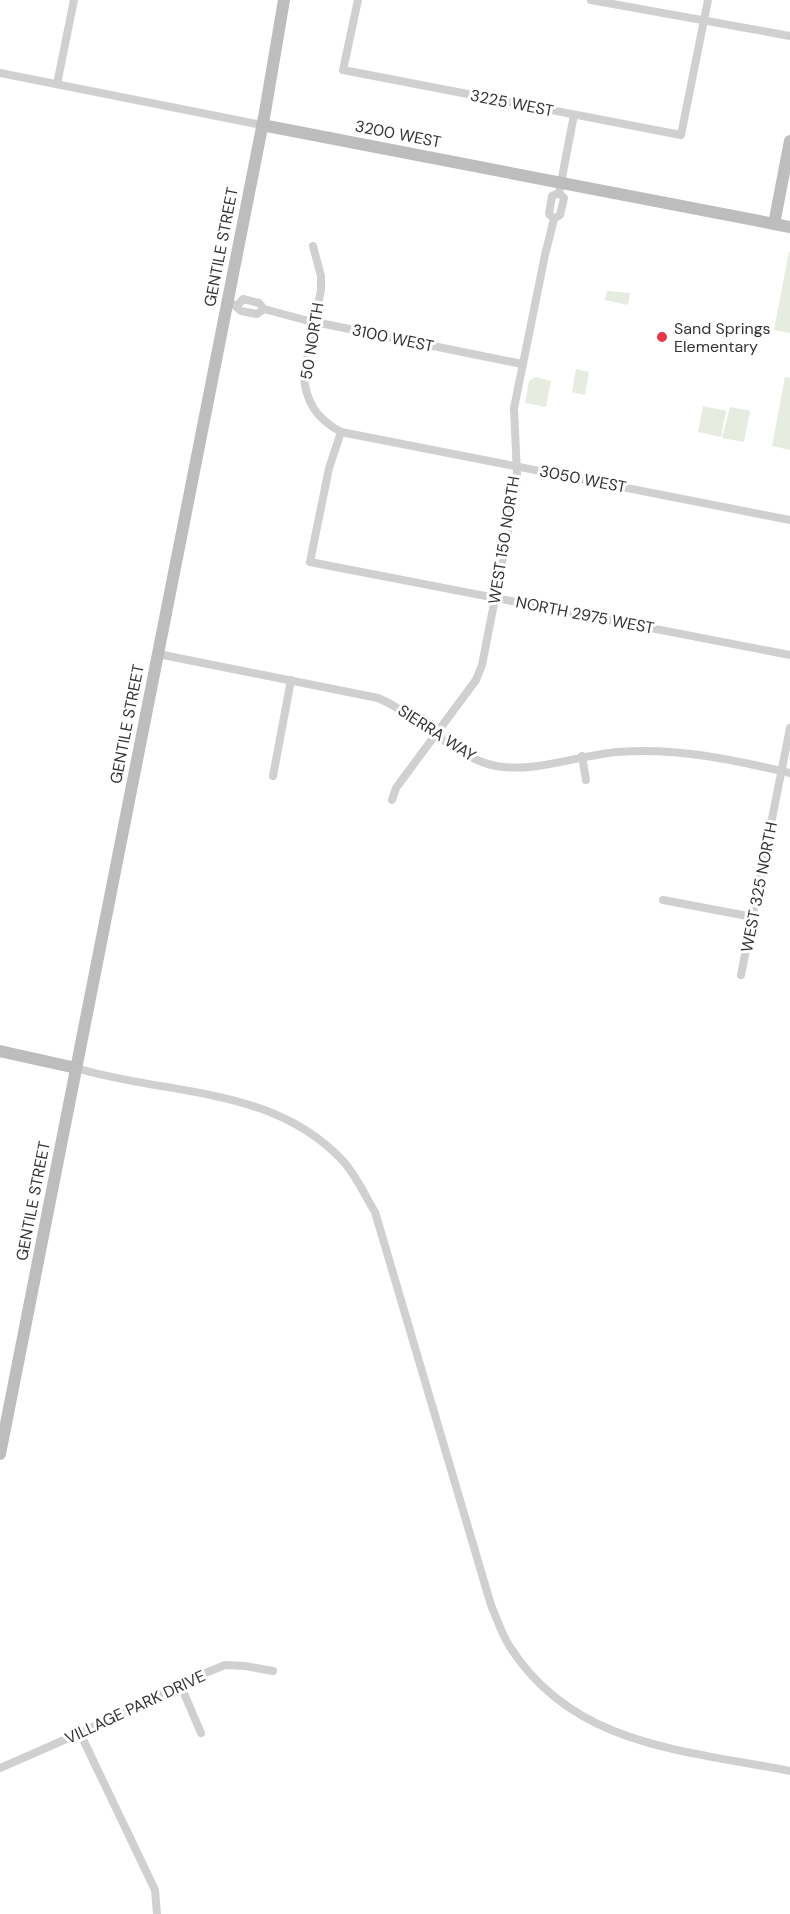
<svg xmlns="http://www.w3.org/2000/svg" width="790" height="1914" viewBox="0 0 790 1914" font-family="'DM Sans',sans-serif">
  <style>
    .green { fill: #e6ecdf }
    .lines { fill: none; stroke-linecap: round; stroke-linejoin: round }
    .street { stroke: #d0d0d0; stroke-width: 8 }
    .secondary { stroke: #bdbdbd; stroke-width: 12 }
    .poi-dot { fill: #e63946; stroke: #fff; stroke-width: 2 }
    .labels { text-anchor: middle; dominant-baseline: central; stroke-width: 6; stroke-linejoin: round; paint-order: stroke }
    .street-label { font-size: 16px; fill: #333; stroke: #fff }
    .poi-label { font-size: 16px; fill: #333; stroke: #fff; text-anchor: start }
  </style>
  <rect width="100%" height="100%" fill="#fff"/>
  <!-- green -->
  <g class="green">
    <polygon points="789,252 790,252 790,333 774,330"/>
    <polygon points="607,291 630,293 628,305 605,300"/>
    <polygon points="576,369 589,372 585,395 572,392"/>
    <polygon points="535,377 551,381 546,407 525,403 529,381"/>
    <polygon points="785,377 790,378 790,450 772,446"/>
    <polygon points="703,406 726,411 721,437 698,432"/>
    <polygon points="730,407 750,411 744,442 722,438"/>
  </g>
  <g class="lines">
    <!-- street -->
    <g class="street">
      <polyline points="358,0 343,70 681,135 708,0"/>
      <polyline points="591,0 790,36"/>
      <polyline points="0,73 262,125"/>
      <polyline points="57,84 74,0"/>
      <polyline points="554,219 549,214 552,196 559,193 574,115"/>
      <path d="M313,246l8,30v14l-17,84c1,28 13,45 37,58l-12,36 -19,94 480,93"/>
      <polyline points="233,304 241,311 257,314 264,309"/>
      <polyline points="238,305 243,299 259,303 264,309 305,320 522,364"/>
      <polyline points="341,432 790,520"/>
      <path d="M158,654l220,44c40,17 76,60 118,68 39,7 83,-11 122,-14 58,-5 116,8 172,21"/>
      <polyline points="582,756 586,780"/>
      <polyline points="273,776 291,680"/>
      <polyline points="392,800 396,788 476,680 482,665 515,496 517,475 514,408 545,255 554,219 560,215 564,198 559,193"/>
      <polyline points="663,900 753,917"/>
      <polyline points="741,975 790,728"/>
      <path d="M76,1068c92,28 196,17 267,93 13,14 22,35 32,51l116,393c6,14 11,30 19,42 64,100 175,103 280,124"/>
      <polyline points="180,1684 201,1733"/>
      <polyline points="80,1733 155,1890 157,1914"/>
      <polyline points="0,1768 80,1733 193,1678 225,1665 245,1666 273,1671"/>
    </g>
    <!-- secondary -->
    <g class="secondary">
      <polyline points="262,125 790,227"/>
      <polyline points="774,224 790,141"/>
      <polyline points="0,1051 76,1068"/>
      <polyline points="0,1454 265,112 284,0"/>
    </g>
  </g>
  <!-- markers -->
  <circle class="poi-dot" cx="662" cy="337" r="6"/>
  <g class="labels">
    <!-- street labels -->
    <g class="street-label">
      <text transform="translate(512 103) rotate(11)">3225 WEST</text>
      <text transform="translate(398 134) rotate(11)">3200 WEST</text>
      <text transform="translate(221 247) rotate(-79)">GENTILE STREET</text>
      <text transform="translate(393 338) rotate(12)">3100 WEST</text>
      <text transform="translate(312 341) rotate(-81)">50 NORTH</text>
      <text transform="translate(583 479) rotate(11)">3050 WEST</text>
      <text transform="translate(504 540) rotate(-81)">WEST 150 NORTH</text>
      <text transform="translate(585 615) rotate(11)">NORTH 2975 WEST</text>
      <text transform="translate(127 724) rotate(-79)">GENTILE STREET</text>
      <text transform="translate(437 733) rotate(33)">SIERRA WAY</text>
      <text transform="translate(759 887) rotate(-79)">WEST 325 NORTH</text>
      <text transform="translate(33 1201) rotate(-79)">GENTILE STREET</text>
      <text transform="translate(135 1707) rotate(-25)">VILLAGE PARK DRIVE</text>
    </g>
    <!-- poi labels -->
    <g class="poi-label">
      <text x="674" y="328">Sand Springs<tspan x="674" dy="18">Elementary</tspan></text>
    </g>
  </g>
</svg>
